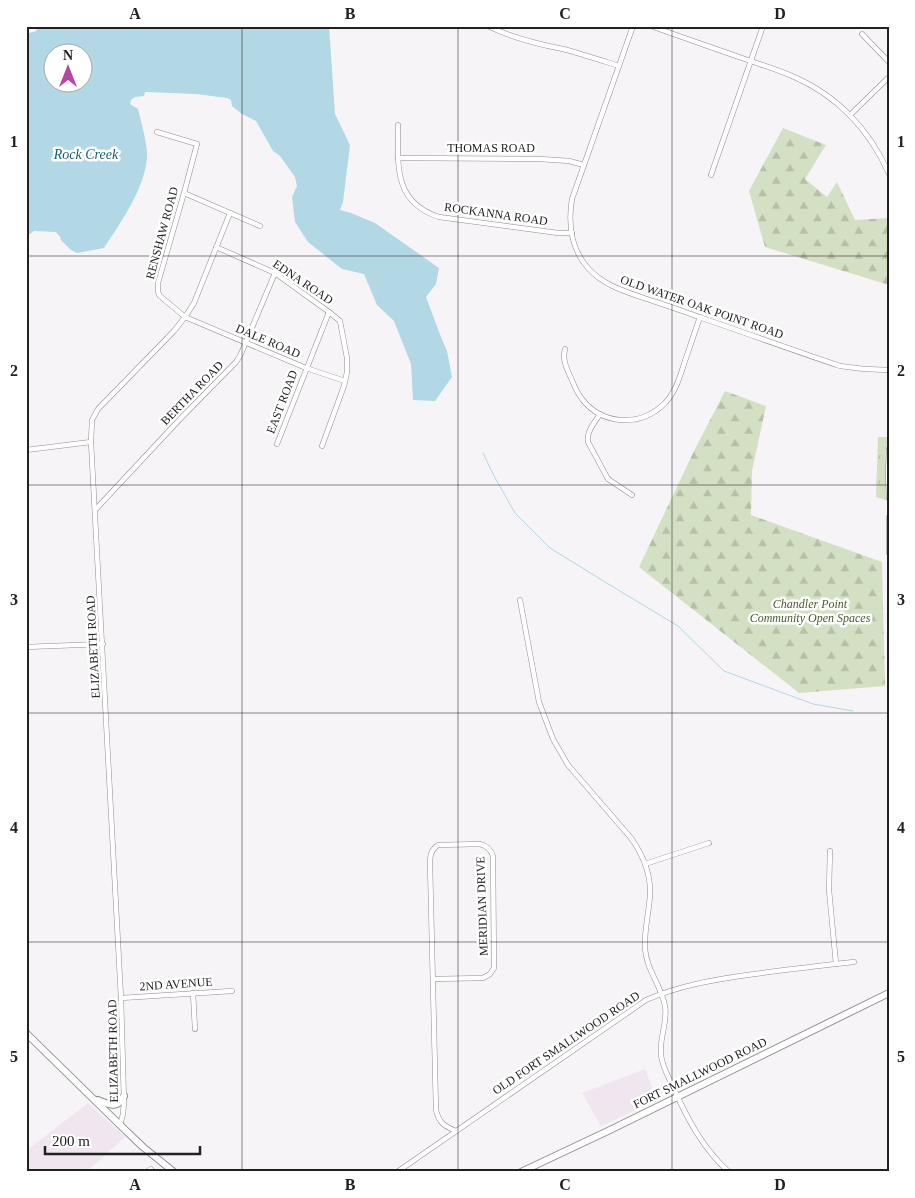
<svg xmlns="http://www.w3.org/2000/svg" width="915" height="1198" viewBox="0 0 915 1198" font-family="Georgia,serif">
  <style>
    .built { fill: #efe6ef }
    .grass { fill: url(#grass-tufts) }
    .forest { fill: url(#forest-firs) }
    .water { fill: #b2d7e5; fill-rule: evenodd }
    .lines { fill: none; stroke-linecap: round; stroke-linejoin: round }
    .stream { stroke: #b2d7e5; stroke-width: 1 }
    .street-casing { stroke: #908d90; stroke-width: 5.5 }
    .secondary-casing { stroke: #908d90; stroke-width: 8 }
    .street { stroke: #fff; stroke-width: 4.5 }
    .secondary { stroke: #fff; stroke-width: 6 }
    .grid { fill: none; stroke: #222122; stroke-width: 1; stroke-opacity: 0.55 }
    .labels { text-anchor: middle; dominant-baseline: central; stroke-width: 5; stroke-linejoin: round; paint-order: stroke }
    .street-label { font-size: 12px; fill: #222122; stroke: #fff }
    .park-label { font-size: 12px; font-style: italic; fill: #4a5b2c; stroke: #fff }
    .water-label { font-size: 14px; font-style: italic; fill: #175c71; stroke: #fff }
    .neatline { fill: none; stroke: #222122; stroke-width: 2 }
    .grid-label { font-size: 16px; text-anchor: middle; font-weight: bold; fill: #222122 }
  </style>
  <defs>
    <pattern id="grass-tufts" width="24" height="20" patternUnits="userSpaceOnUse" patternTransform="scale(1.25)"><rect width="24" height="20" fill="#d4e0c3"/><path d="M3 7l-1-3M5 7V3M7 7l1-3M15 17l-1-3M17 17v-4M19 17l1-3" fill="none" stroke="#b6c0a7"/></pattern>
    <pattern id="forest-firs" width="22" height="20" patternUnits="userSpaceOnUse" patternTransform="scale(1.25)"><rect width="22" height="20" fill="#d4e0c3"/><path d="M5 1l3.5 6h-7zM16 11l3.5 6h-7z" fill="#b6c0a7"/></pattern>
  </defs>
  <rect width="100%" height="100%" fill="#f7f4f7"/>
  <!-- built -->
  <g class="built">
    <polygon points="645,1069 657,1100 601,1126 582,1093"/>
    <polygon points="88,1103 125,1137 86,1172 26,1172 26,1151"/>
  </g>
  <!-- grass -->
  <polygon class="grass" points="878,437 889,437 889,681 888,501 876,497"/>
  <!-- forest -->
  <g class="forest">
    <polygon points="783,128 826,145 805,179 827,197 837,182 855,220 889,218 889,285 765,247 749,191"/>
    <polygon points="725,391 766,406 752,471 751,515 882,562 885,686 799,693 639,567 694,451"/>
  </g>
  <!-- water -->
  <path class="water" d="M39,26h290l6,88 15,31 -7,57 -3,8 11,3 24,10 64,45 -3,16 -10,13 15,40 6,14 5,26 -17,24 -22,-1 -2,-36 -17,-43 -17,-16 -13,-31 -22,-5 -34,-27 -13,-20 -3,-25 5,-11 -2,-9 -15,-21 -7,-5 -17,-30 -14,-7 -10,-8 -1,-6 -4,-2 -31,-4 -51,-2 -1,4 -9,1 -4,3 -1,4 8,5c3,12 10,37 9,49 -3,32 -26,64 -43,90l-27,5 -6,-3 -11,-11 1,-1 -5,-6 -22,-1 -8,6v-203l10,-3zM52,52h30v30h-30z"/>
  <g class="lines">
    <!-- stream -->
    <polyline class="stream" points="483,453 494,476 515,513 550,548 605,582 678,626 724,671 813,704 853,711"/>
    <!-- street casing -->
    <g class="street-casing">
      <g id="street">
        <path d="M488,26c24,12 49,18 75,23 19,5 37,11 56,17"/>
        <path d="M633,26l-61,173c-4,24 -1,50 16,69 15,17 36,23 56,30 18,6 37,12 55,19 47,16 93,33 141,49l24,3 25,1"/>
        <path d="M651,26c30,11 60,21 91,32 16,6 34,11 50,18 45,19 78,54 97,98"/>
        <polyline points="862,34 889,62"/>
        <polyline points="850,115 889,77"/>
        <path d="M398,125c0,40 -5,77 41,92l119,16h14"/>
        <polyline points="157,132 197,144 184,193 158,283 158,292 160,296 185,317 306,368 345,381"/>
        <polyline points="398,158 540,159 569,161 584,165"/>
        <polyline points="711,175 763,26"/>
        <polyline points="184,193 260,226"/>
        <polyline points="216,247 275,273 329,312 340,321 347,358 347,372 344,386 322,446"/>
        <path d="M565,349c-3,11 2,20 6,29 3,7 6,15 11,21 20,26 57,28 81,6 13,-12 17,-29 22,-44 5,-15 10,-29 15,-44"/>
        <path d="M600,414c-5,8 -14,18 -12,28l20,37 24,16"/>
        <polyline points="277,444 329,312"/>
        <polyline points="889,449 888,475 889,498"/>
        <polyline points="26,450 91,442"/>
        <polyline points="96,509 181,418 236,362 240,356 275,273"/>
        <polyline points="889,517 889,553"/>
        <path d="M520,600l19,102 14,37 15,26 63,73c12,17 20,37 19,57 -1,18 -6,35 -5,53 1,21 16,37 20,58 3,16 -6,32 -4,49 1,11 7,21 12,32 14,31 30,62 56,85"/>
        <polyline points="26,647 103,644"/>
        <polyline points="830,851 829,890 836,964"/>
        <polyline points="645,864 709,843"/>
        <path d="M433,979l50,-1 7,-4 4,-6 -1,-112c-2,-7 -6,-10 -13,-12l-42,1c-7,5 -8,10 -8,19l6,246c3,13 8,16 20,21"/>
        <polyline points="193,993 195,1029"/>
        <polyline points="121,998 232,991"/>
        <polyline points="120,1125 123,1114 124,1102 121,998 91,442 92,420 98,409 174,331 185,317 194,303 230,213"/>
        <polyline points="146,1172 151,1169 153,1172"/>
        <path d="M397,1172l249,-172c32,-14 66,-20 101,-25 35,-5 71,-9 107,-13"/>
      </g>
    </g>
    <!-- secondary casing -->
    <g class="secondary-casing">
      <g id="secondary">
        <polyline points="26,1033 120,1125 143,1147 174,1172"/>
        <path d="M98,1100c12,5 19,9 26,-4"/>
        <polyline points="521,1172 610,1130 889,993"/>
      </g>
    </g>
    <!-- street -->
    <use href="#street" class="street"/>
    <!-- secondary -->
    <use href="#secondary" class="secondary"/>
  </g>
  <!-- grid -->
  <path class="grid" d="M242,26v1146M458,26v1146M672,26v1146M26,256h863M26,485h863M26,713h863M26,942h863"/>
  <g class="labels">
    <!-- street labels -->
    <g class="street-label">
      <text x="491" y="148">THOMAS ROAD</text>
      <text transform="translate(496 214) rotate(8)">ROCKANNA ROAD</text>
      <text transform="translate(162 233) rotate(-75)">RENSHAW ROAD</text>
      <text transform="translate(303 282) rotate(34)">EDNA ROAD</text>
      <text transform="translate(702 307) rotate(19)">OLD WATER OAK POINT ROAD</text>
      <text transform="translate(268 341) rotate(23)">DALE ROAD</text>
      <text transform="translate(192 393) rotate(-46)">BERTHA ROAD</text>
      <text transform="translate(282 402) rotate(-69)">EAST ROAD</text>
      <text transform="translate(93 647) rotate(-93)">ELIZABETH ROAD</text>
      <text transform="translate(482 906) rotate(-92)">MERIDIAN DRIVE</text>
      <text transform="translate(176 984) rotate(-4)">2ND AVENUE</text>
      <text transform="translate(566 1043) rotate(-34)">OLD FORT SMALLWOOD ROAD</text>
      <text transform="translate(113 1051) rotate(-91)">ELIZABETH ROAD</text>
      <text transform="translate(700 1073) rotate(-26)">FORT SMALLWOOD ROAD</text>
    </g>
    <!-- park labels -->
    <g class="park-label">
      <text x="810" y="604">Chandler Point<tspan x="810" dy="14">Community Open Spaces</tspan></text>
    </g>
    <!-- water labels -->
    <g class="water-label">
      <text x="86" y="154">Rock Creek</text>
    </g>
  </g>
  <!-- border -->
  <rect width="915" height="1198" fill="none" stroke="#ffffff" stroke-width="55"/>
  <!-- north arrow -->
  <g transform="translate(68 68)"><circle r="24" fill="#ffffff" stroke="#a7a6a7"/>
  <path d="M0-4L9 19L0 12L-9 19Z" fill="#b646a3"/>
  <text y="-8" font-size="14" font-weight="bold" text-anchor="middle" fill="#222122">N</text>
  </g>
  <!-- scale -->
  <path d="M45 1146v8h155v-8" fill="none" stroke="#222122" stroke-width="2.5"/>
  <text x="52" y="1146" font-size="15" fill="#222122" stroke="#ffffff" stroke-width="4" paint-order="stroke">200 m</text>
  <rect x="28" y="28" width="860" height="1142" class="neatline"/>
  <g class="grid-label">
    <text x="135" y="19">A</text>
    <text x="350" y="19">B</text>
    <text x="565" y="19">C</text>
    <text x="780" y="19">D</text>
    <text x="14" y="147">1</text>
    <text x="901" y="147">1</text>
    <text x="14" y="376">2</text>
    <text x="901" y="376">2</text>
    <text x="14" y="605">3</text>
    <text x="901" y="605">3</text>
    <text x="14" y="833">4</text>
    <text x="901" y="833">4</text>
    <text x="14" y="1062">5</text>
    <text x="901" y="1062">5</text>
    <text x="135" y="1190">A</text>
    <text x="350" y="1190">B</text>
    <text x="565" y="1190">C</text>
    <text x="780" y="1190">D</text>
  </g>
</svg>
